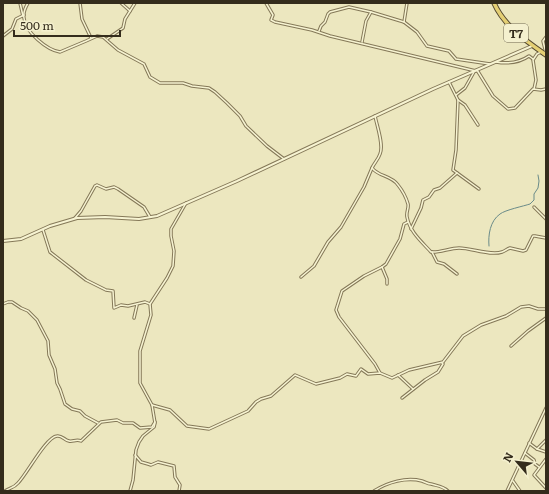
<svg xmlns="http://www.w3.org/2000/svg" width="549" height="494" viewBox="0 0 549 494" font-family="Literata,serif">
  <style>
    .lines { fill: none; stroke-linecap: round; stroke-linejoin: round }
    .stream { stroke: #6a8b89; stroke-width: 1 }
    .minor-casing { stroke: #847858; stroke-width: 3.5 }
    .tertiary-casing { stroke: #847858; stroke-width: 4 }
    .trunk-casing { stroke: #51452d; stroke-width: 5.5 }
    .minor { stroke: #f7f4d2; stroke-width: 1.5 }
    .tertiary { stroke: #f7f4d2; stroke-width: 2 }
    .trunk { stroke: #e4cf74; stroke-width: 3.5 }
    .labels { text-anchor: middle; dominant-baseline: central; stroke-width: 3; stroke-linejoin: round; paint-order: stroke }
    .shield { fill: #f4f0ce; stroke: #6e6751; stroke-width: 1 }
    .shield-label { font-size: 11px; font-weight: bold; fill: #342c1c }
  </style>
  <rect width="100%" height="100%" fill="#ece7bf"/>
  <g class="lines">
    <!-- stream -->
    <path class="stream" d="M489,246c-1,-11 1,-25 11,-32 5,-4 24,-8 30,-10l4,-4v-6l4,-6 1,-7 -1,-6"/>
    <!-- minor casing -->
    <g class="minor-casing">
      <g id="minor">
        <polyline points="20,3 23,16"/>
        <path d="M28,3c-3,5 -5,10 -4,15 1,14 23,32 36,34l26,-11 11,-5 6,1 15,13 26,14 6,13 10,6h23l9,3 17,2 6,4 12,11 13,13 6,10 21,20 17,13"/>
        <polyline points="80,3 82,19 91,38"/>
        <polyline points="121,3 130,11"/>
        <polyline points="266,3 273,15 271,20 275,22 312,30 330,36 476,71"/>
        <polyline points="407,3 404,22 417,32 427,46 449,51 456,59 490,64"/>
        <polyline points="319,31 321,26 325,22 328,14 330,12 349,7 371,12 404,22"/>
        <polyline points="3,36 12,29 16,19 24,15"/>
        <polyline points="107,39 123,28 125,19 135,3"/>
        <polyline points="362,42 366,21 371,12"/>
        <polyline points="546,53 543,41 546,37"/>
        <path d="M496,62c12,2 23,1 33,-6l4,3"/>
        <polyline points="477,70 493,96 508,109 515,108 533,89 541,90 546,89"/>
        <polyline points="449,82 458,100 456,150 453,170 479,189"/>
        <polyline points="534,89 536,80 533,60 537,54 541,52"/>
        <polyline points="456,95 465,88 474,72"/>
        <polyline points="458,100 465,105 478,125"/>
        <path d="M375,116c2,10 9,29 5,38 -2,6 -6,9 -8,14 7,9 19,7 26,17 4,5 8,12 10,19 1,4 -2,8 -1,13 3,15 14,24 24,35 8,1 19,-4 28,-4 13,0 31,8 43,4 3,-1 5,-3 8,-4l13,3 3,-1 7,-14h2l11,2"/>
        <polyline points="534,207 546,219"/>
        <polyline points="75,218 81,211 95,186 97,185 106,189 114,187 118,189 144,207 150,217"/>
        <polyline points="411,229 421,208 423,200 429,197 434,190 440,188 457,173"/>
        <polyline points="43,230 50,252 86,280 106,290 113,291 114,308 121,305 128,306 145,302 150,304"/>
        <polyline points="432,252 437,262 444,264 457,274"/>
        <polyline points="382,267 387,279 387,284"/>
        <polyline points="301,277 314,266 328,242 341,227 364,187 372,168"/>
        <polyline points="3,304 8,302 12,302 21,308 28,311 37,320 48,341 49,355 55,369 57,383 60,389 65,404 72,409 80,411 85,416 98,423"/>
        <polyline points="134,318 137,305"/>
        <polyline points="511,346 528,331 546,318"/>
        <polyline points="380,373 375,364 339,317 336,310 342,291 364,276 382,267 386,264 400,239 404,224 408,222"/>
        <polyline points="398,375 413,389"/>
        <polyline points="402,398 425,380 438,372 443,364 442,363"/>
        <polyline points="152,405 170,410 187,426 209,429 248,411 256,402 261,399 271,396 295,375 316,384 340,378 347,374 356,376 361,369 368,374 380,373 392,378 409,370 443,362 463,336 481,325 506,316 521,307 529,306 538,309 546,309"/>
        <polyline points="529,443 537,449 546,452"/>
        <polyline points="537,449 546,440"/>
        <polyline points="525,453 534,460 535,464 539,467"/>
        <polyline points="135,455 141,462 148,464 151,465 158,462 174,466 175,477 180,485 179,491"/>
        <polyline points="546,459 534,475 546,488"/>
        <polyline points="513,481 520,491"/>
        <path d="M5,491c4,-3 9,-3 13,-8 9,-9 28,-46 39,-47 5,-1 7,4 12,5 4,1 7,-2 12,0l20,-19 16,-2 6,3h10l7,5 12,-1 3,-5"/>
        <polyline points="130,491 133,480 136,450 139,442 143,436 154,427 155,423 152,405 140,383 140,351 151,315 150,304 167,278 173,266 174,251 171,236 171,229 186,203"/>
        <path d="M374,491c14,-9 32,-14 48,-10 3,1 6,3 9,3 7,2 12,2 17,7"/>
        <polyline points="507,491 546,408"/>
      </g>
    </g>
    <!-- tertiary casing -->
    <g class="tertiary-casing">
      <polyline id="tertiary" points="3,241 21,239 50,226 77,218 105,217 139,219 157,216 237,181 433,89 532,46"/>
    </g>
    <!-- trunk casing -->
    <g class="trunk-casing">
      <path id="trunk" d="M494,3c10,23 32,38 52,52"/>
    </g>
    <!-- minor -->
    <use href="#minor" class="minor"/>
    <!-- tertiary -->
    <use href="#tertiary" class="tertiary"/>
    <!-- trunk -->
    <use href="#trunk" class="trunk"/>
  </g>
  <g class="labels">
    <!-- shield labels -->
    <rect class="shield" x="504" y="24" width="24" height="18" rx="3"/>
    <g class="shield-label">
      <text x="516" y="33">T7</text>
    </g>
  </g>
  <!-- border -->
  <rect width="549" height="494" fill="none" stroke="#342c1c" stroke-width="8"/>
  <!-- north arrow -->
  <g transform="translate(517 462) rotate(298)" stroke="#f4f0ce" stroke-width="3" paint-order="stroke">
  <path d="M0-3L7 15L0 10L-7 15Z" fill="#342c1c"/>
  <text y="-6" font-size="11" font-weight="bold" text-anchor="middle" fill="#342c1c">N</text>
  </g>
  <!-- scale -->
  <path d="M14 30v6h106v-6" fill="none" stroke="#342c1c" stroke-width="2"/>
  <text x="20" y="30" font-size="12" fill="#342c1c" stroke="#f4f0ce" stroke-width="3" paint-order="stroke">500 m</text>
</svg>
